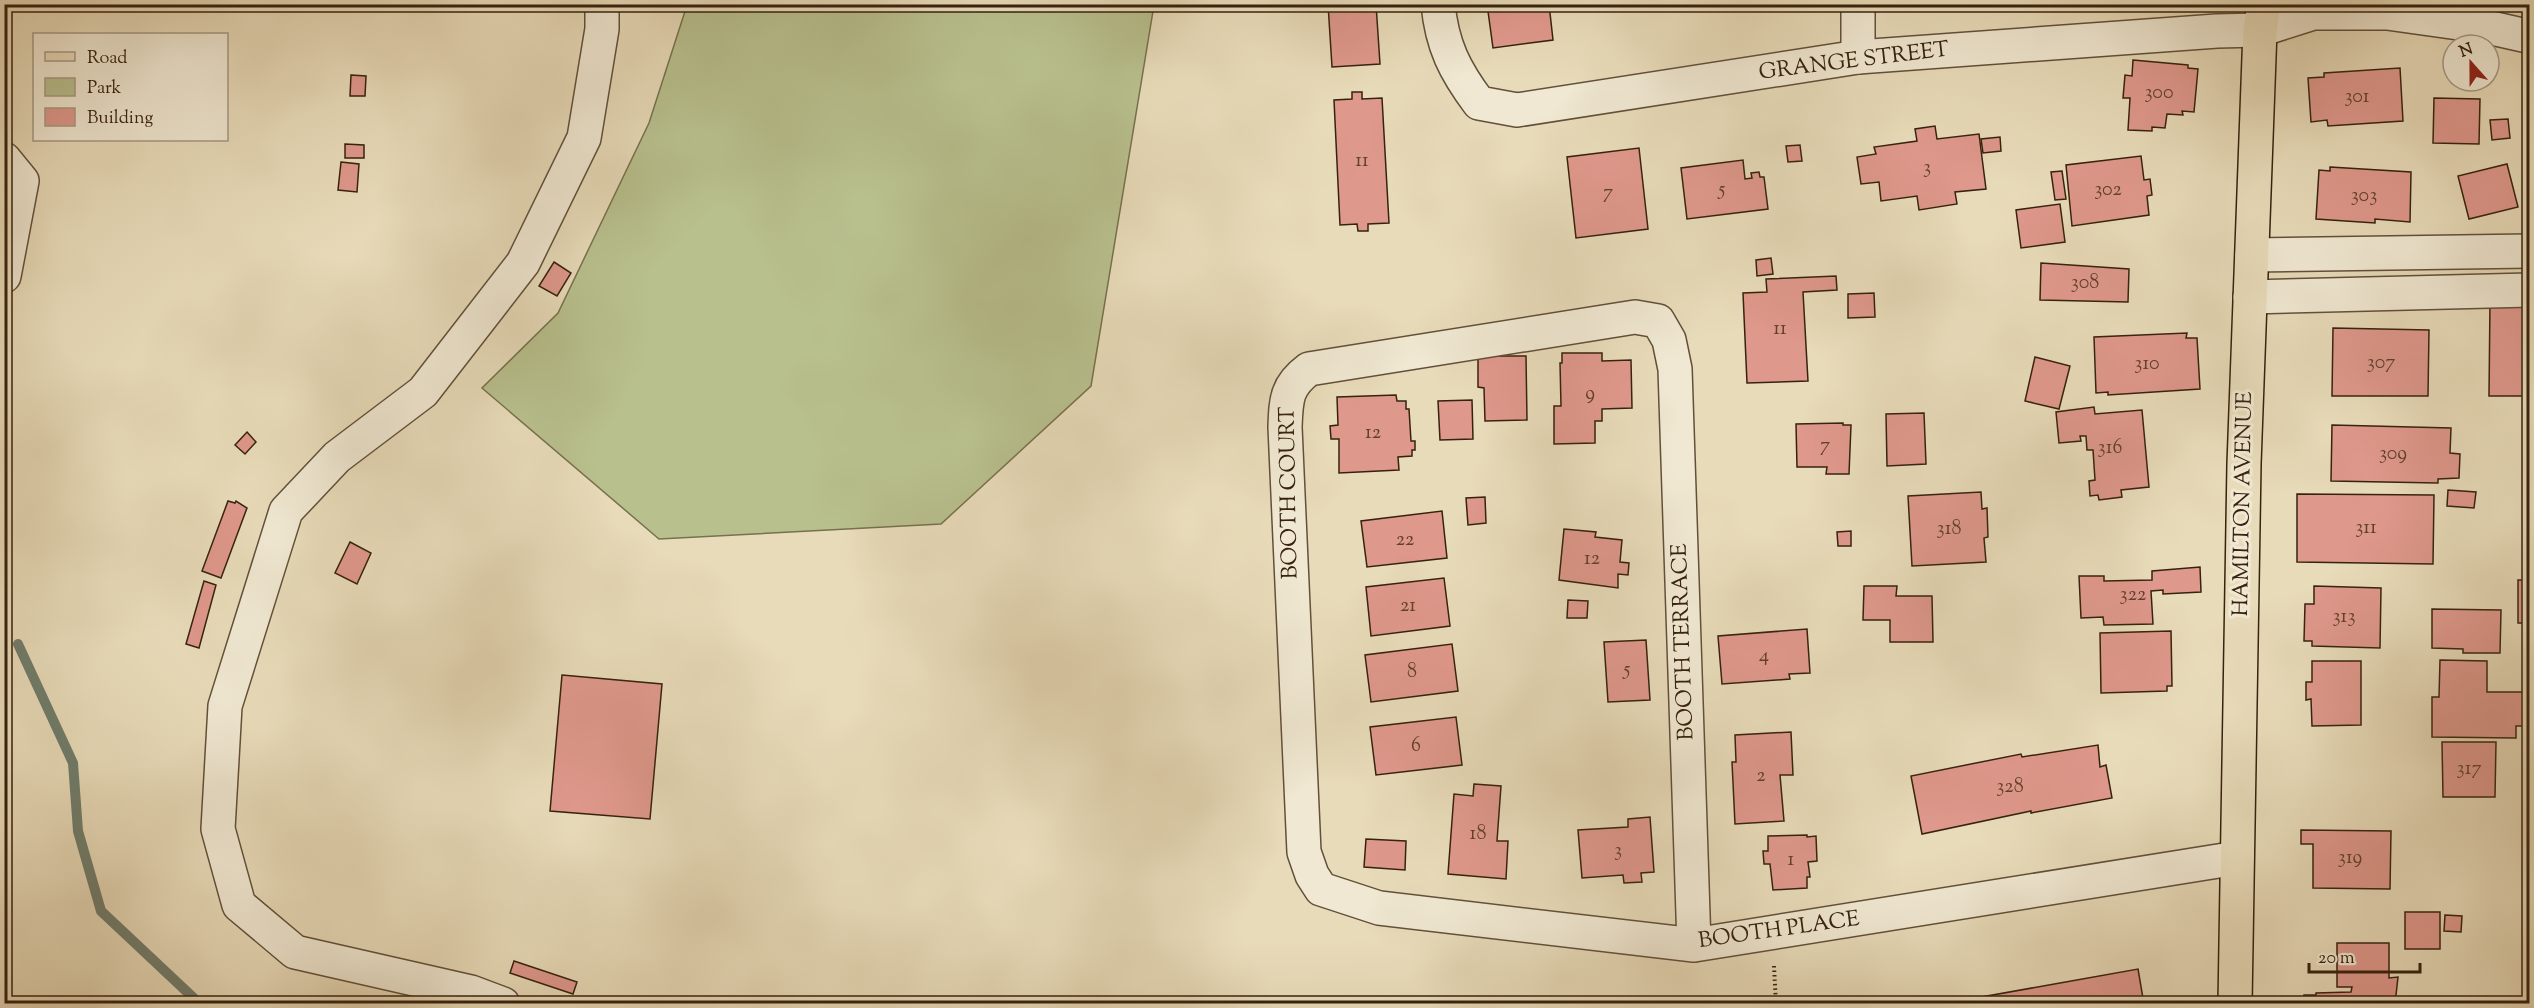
<svg xmlns="http://www.w3.org/2000/svg" width="2534" height="1008" viewBox="0 0 2534 1008" font-family="'Sorts Mill Goudy',serif">
  <style>
    .green { fill: #b8c08e; stroke: #77714e; stroke-width: 1.5 }
    .lines { fill: none; stroke-linecap: round; stroke-linejoin: round }
    .stream { stroke: #717e6d; stroke-width: 10 }
    .building { fill: #df988c; stroke: #36220f; stroke-width: 1.5 }
    .minor-casing { stroke: #62503a; stroke-width: 36 }
    .major-casing { stroke: #36220f; stroke-width: 36 }
    .path { stroke: #36220f; stroke-width: 4; stroke-dasharray: 1.5 3; stroke-linecap: butt }
    .minor { stroke: #f0e8d2; stroke-width: 33 }
    .major { stroke: #e8dbb9; stroke-width: 33 }
    .labels { text-anchor: middle; dominant-baseline: central; stroke-width: 6; stroke-linejoin: round; paint-order: stroke }
    .number-label { font-size: 20px; fill: #60402e }
    .street-label { font-size: 22px; fill: #36220f; stroke: #f0e8d2 }
  </style>
  <rect width="100%" height="100%" fill="#e8dbb9"/>
  <filter id="stains"><feTurbulence type="fractalNoise" baseFrequency=".00333" numOctaves="4"/><feColorMatrix values="0 0 0 0 .2 0 0 0 0 .09 0 0 0 0 .02 0 0 0 .5 -.17"/></filter>
  <radialGradient id="worn" r=".72"><stop offset=".6" stop-color="#630" stop-opacity="0"/><stop offset="1" stop-color="#630" stop-opacity=".3"/></radialGradient>
  <!-- green -->
  <polygon class="green" points="687,5 1154,5 1091,386 941,524 659,539 482,388 558,313 649,123"/>
  <g class="lines">
    <!-- stream -->
    <polyline class="stream" points="18,644 73,763 78,831 101,911 200,1004"/>
  </g>
  <!-- building -->
  <g class="building">
    <polygon points="1328,4 1376,4 1380,64 1332,67"/>
    <polygon points="1487,4 1549,4 1553,40 1493,48"/>
    <polygon points="2133,60 2188,65 2188,68 2198,69 2194,112 2182,111 2183,115 2167,114 2165,128 2152,127 2152,131 2128,130 2130,98 2123,98 2125,75 2132,76"/>
    <polygon points="2400,68 2403,121 2328,126 2327,120 2311,122 2308,78 2324,77 2324,73"/>
    <polygon points="351,75 366,76 365,96 350,96"/>
    <polygon points="1352,92 1362,92 1362,99 1382,98 1389,223 1368,224 1368,231 1358,231 1357,224 1340,225 1334,100 1352,99"/>
    <polygon points="2434,98 2480,99 2479,144 2433,143"/>
    <polygon points="2508,119 2510,138 2492,140 2490,120"/>
    <polygon points="1935,126 1937,139 1979,134 1986,189 1955,192 1957,204 1919,210 1917,196 1881,201 1879,182 1861,184 1857,157 1876,154 1874,147 1917,141 1915,129"/>
    <polygon points="2000,137 2001,151 1983,153 1981,139"/>
    <polygon points="345,144 364,145 364,158 345,158"/>
    <polygon points="1800,145 1802,161 1788,162 1786,146"/>
    <polygon points="1639,148 1648,229 1576,238 1567,157"/>
    <polygon points="2141,156 2144,180 2150,179 2152,195 2147,196 2149,215 2072,226 2066,165"/>
    <polygon points="1743,160 1745,179 1752,178 1751,173 1759,172 1760,177 1764,177 1768,209 1687,219 1681,168"/>
    <polygon points="341,162 359,164 357,192 338,190"/>
    <polygon points="2507,164 2518,207 2469,219 2458,176"/>
    <polygon points="2330,167 2411,172 2410,222 2375,219 2375,223 2316,219 2319,170 2330,171"/>
    <polygon points="2062,171 2066,199 2055,200 2051,172"/>
    <polygon points="2060,204 2065,242 2021,248 2016,210"/>
    <polygon points="1771,258 1773,274 1757,276 1756,260"/>
    <polygon points="554,262 571,273 557,296 539,286"/>
    <polygon points="2041,263 2129,269 2128,302 2040,300"/>
    <polygon points="1836,276 1837,290 1803,292 1808,381 1747,383 1743,293 1767,292 1766,279"/>
    <polygon points="1874,293 1875,317 1848,318 1848,294"/>
    <polygon points="2490,301 2530,301 2530,396 2489,396"/>
    <polygon points="2333,328 2429,330 2428,396 2332,396"/>
    <polygon points="2187,333 2186,338 2197,338 2200,389 2108,395 2108,392 2096,393 2094,337"/>
    <polygon points="1562,353 1602,353 1602,361 1631,360 1632,408 1602,409 1602,421 1595,421 1595,443 1554,444 1554,406 1561,406 1560,363 1562,363"/>
    <polygon points="1478,356 1526,356 1527,420 1485,421 1484,388 1478,387"/>
    <polygon points="2035,357 2070,366 2059,409 2025,401"/>
    <polygon points="1396,395 1397,401 1406,401 1406,409 1409,409 1411,441 1415,441 1415,450 1412,450 1412,456 1398,457 1399,470 1339,473 1339,439 1331,439 1330,426 1338,425 1337,397"/>
    <polygon points="1472,400 1473,439 1440,440 1438,401"/>
    <polygon points="2094,407 2095,414 2142,410 2149,487 2121,490 2122,497 2099,500 2098,495 2090,496 2089,481 2095,480 2093,450 2087,450 2086,436 2080,436 2081,441 2059,443 2056,412"/>
    <polygon points="1924,413 1926,464 1887,466 1886,414"/>
    <polygon points="1843,423 1843,425 1851,425 1849,474 1826,474 1827,467 1797,467 1796,424"/>
    <polygon points="2332,425 2451,428 2450,453 2460,454 2459,478 2438,479 2438,483 2331,481"/>
    <polygon points="247,432 256,442 245,454 235,445"/>
    <polygon points="2448,490 2476,492 2474,508 2447,506"/>
    <polygon points="1981,492 1982,509 1987,508 1988,537 1984,538 1986,562 1912,566 1908,496"/>
    <polygon points="2297,494 2434,495 2433,564 2297,562"/>
    <polygon points="1485,497 1486,523 1468,525 1466,498"/>
    <polygon points="228,501 235,503 236,501 247,508 221,578 202,571"/>
    <polygon points="1442,511 1447,558 1367,567 1361,521"/>
    <polygon points="1564,529 1596,532 1595,537 1622,540 1620,562 1629,563 1628,575 1618,574 1618,588 1559,580"/>
    <polygon points="1851,531 1851,546 1838,546 1837,532"/>
    <polygon points="350,542 371,553 357,584 335,573"/>
    <polygon points="2200,567 2201,592 2163,594 2163,590 2151,591 2153,624 2104,625 2103,617 2081,618 2079,576 2104,576 2104,581 2152,580 2152,571"/>
    <polygon points="1444,578 1450,626 1371,636 1366,587"/>
    <rect x="2518" y="580" width="12" height="43"/>
    <polygon points="204,581 216,585 199,648 186,644"/>
    <polygon points="1864,586 1897,586 1896,596 1932,596 1933,642 1890,642 1890,620 1863,620"/>
    <polygon points="2314,586 2381,588 2380,648 2312,646 2312,641 2304,641 2305,604 2314,604"/>
    <polygon points="1568,600 1588,601 1587,618 1567,618"/>
    <polygon points="2432,609 2501,610 2500,653 2463,653 2463,649 2432,648"/>
    <polygon points="1807,629 1810,673 1789,674 1790,679 1722,684 1718,636"/>
    <polygon points="2171,631 2172,686 2167,686 2167,691 2101,693 2100,633"/>
    <polygon points="1646,640 1650,700 1608,702 1604,642"/>
    <polygon points="1452,644 1458,691 1371,702 1365,655"/>
    <polygon points="2440,660 2487,661 2487,692 2526,692 2525,726 2516,726 2516,738 2432,737 2432,697 2439,697"/>
    <polygon points="2312,661 2361,661 2361,725 2312,726 2311,699 2306,700 2306,682 2312,682"/>
    <polygon points="562,675 662,684 650,819 550,811"/>
    <polygon points="1456,717 1462,765 1376,775 1370,727"/>
    <polygon points="1791,732 1793,775 1780,775 1784,821 1735,824 1732,762 1736,762 1735,735"/>
    <polygon points="2442,742 2496,742 2495,797 2443,797"/>
    <polygon points="2098,745 2100,767 2106,765 2112,798 2031,813 2031,811 1922,834 1911,776 2021,754 2022,757"/>
    <polygon points="1474,784 1501,786 1497,841 1508,841 1506,879 1448,874 1454,794 1473,796"/>
    <polygon points="1650,817 1654,872 1641,873 1642,882 1624,883 1623,875 1582,878 1578,830 1628,827 1628,819"/>
    <polygon points="2301,830 2391,831 2390,889 2313,888 2313,844 2301,844"/>
    <polygon points="1807,835 1807,837 1816,836 1817,861 1808,862 1810,877 1807,877 1807,888 1773,890 1770,864 1764,864 1763,851 1768,851 1768,836"/>
    <polygon points="1366,839 1406,841 1405,870 1364,867"/>
    <rect x="2405" y="912" width="35" height="37"/>
    <polygon points="2445,915 2462,916 2461,932 2444,931"/>
    <polygon points="2337,943 2389,943 2389,978 2398,977 2395,1004 2304,1004 2304,995 2316,995 2316,993 2351,992 2352,987 2337,987"/>
    <polygon points="514,961 577,982 573,994 510,973"/>
    <polygon points="2138,969 2144,1004 1942,1004 2060,983"/>
  </g>
  <g class="lines">
    <!-- minor casing -->
    <g class="minor-casing">
      <g id="minor">
        <path d="M1438,4c4,42 17,67 41,99l38,7 341,-53 359,-26 43,-1 53,-17h74l100,14 40,9"/>
        <polyline points="1858,4 1858,57"/>
        <polyline points="4,159 22,181 4,276"/>
        <polyline points="2252,255 2530,251"/>
        <polyline points="2250,297 2530,290"/>
        <path d="M1694,945l-19,-576 -6,-29 -11,-19 -23,-4 -326,52c-23,17 -23,31 -24,58l19,425 8,23 9,14 58,19 315,37 543,-87"/>
        <polyline points="503,1004 471,992 295,952 239,905 218,829 225,706 286,511 337,457 423,392 523,263 584,138 602,29 602,4"/>
      </g>
    </g>
    <!-- major casing -->
    <g class="major-casing">
      <polyline id="major" points="2235,1004 2244,464 2260,30 2264,4"/>
    </g>
    <!-- path -->
    <polyline class="path" points="1774,966 1776,1004"/>
    <!-- minor -->
    <use href="#minor" class="minor"/>
    <!-- major -->
    <use href="#major" class="major"/>
  </g>
  <g class="labels">
    <!-- number labels -->
    <g class="number-label">
      <text x="2159" y="93">300</text>
      <text x="2357" y="97">301</text>
      <text x="1362" y="161">11</text>
      <text x="1927" y="168">3</text>
      <text x="1722" y="190">5</text>
      <text x="2108" y="190">302</text>
      <text x="1608" y="193">7</text>
      <text x="2364" y="196">303</text>
      <text x="2085" y="283">308</text>
      <text x="1780" y="329">11</text>
      <text x="2381" y="363">307</text>
      <text x="2147" y="364">310</text>
      <text x="1590" y="394">9</text>
      <text x="1373" y="433">12</text>
      <text x="1825" y="446">7</text>
      <text x="2110" y="448">316</text>
      <text x="2393" y="454">309</text>
      <text x="2366" y="528">311</text>
      <text x="1949" y="529">318</text>
      <text x="1405" y="540">22</text>
      <text x="1592" y="559">12</text>
      <text x="2133" y="595">322</text>
      <text x="1408" y="606">21</text>
      <text x="2344" y="617">313</text>
      <text x="1764" y="656">4</text>
      <text x="1627" y="670">5</text>
      <text x="1412" y="672">8</text>
      <text x="1416" y="746">6</text>
      <text x="2469" y="769">317</text>
      <text x="1761" y="776">2</text>
      <text x="2010" y="787">328</text>
      <text x="1478" y="834">18</text>
      <text x="1618" y="851">3</text>
      <text x="2350" y="858">319</text>
      <text x="1791" y="860">1</text>
    </g>
    <!-- street labels -->
    <g class="street-label">
      <text transform="translate(1854 62) rotate(-7)">GRANGE STREET</text>
      <text transform="translate(1290 493) rotate(-91)">BOOTH COURT</text>
      <text transform="translate(2244 504) rotate(-89)">HAMILTON AVENUE</text>
      <text transform="translate(1684 642) rotate(-92)">BOOTH TERRACE</text>
      <text transform="translate(1779 931) rotate(-8)">BOOTH PLACE</text>
    </g>
  </g>
  <!-- margin -->
  <rect width="2534" height="1008" fill="none" stroke="#e8dbb9" stroke-width="24"/>
  <rect x="6" y="6" width="2522" height="996" fill="none" stroke="#36220f" stroke-width="3"/>
  <rect x="12" y="12" width="2510" height="984" fill="none" stroke="#36220f" stroke-width="1.5"/>
  <!-- legend -->
  <rect x="33" y="33" width="195" height="108" fill="#f0e8d2" stroke="#a69984" stroke-width="1.5"/>
  <rect x="45" y="52" width="30" height="9" fill="#e8dbb9" stroke="#a69984" stroke-width="1.5"/>
  <text x="87" y="63" font-size="18" fill="#36220f">Road</text>
  <rect x="45" y="78" width="30" height="18" fill="#b8c08e" stroke="#a69984" stroke-width="1.5"/>
  <text x="87" y="93" font-size="18" fill="#36220f">Park</text>
  <rect x="45" y="108" width="30" height="18" fill="#df988c" stroke="#a69984" stroke-width="1.5"/>
  <text x="87" y="123" font-size="18" fill="#36220f">Building</text>
  <!-- north arrow -->
  <g transform="translate(2471 63) rotate(339)"><circle r="28" fill="#f0e8d2" stroke="#a69984" stroke-width="1.5"/>
  <path d="M0-4.5L10 22L0 15L-10 22Z" fill="#8f2418"/>
  <text y="-9" font-size="16" font-weight="bold" text-anchor="middle" fill="#36220f">N</text>
  </g>
  <!-- scale -->
  <path d="M2309 963v9h111v-9" fill="none" stroke="#36220f" stroke-width="3"/>
  <text x="2318" y="963" font-size="18" fill="#36220f" stroke="#f0e8d2" stroke-width="4.5" paint-order="stroke">20 m</text>
  <rect width="100%" height="100%" filter="url(#stains)"/>
  <rect width="100%" height="100%" fill="url(#worn)"/>
</svg>
